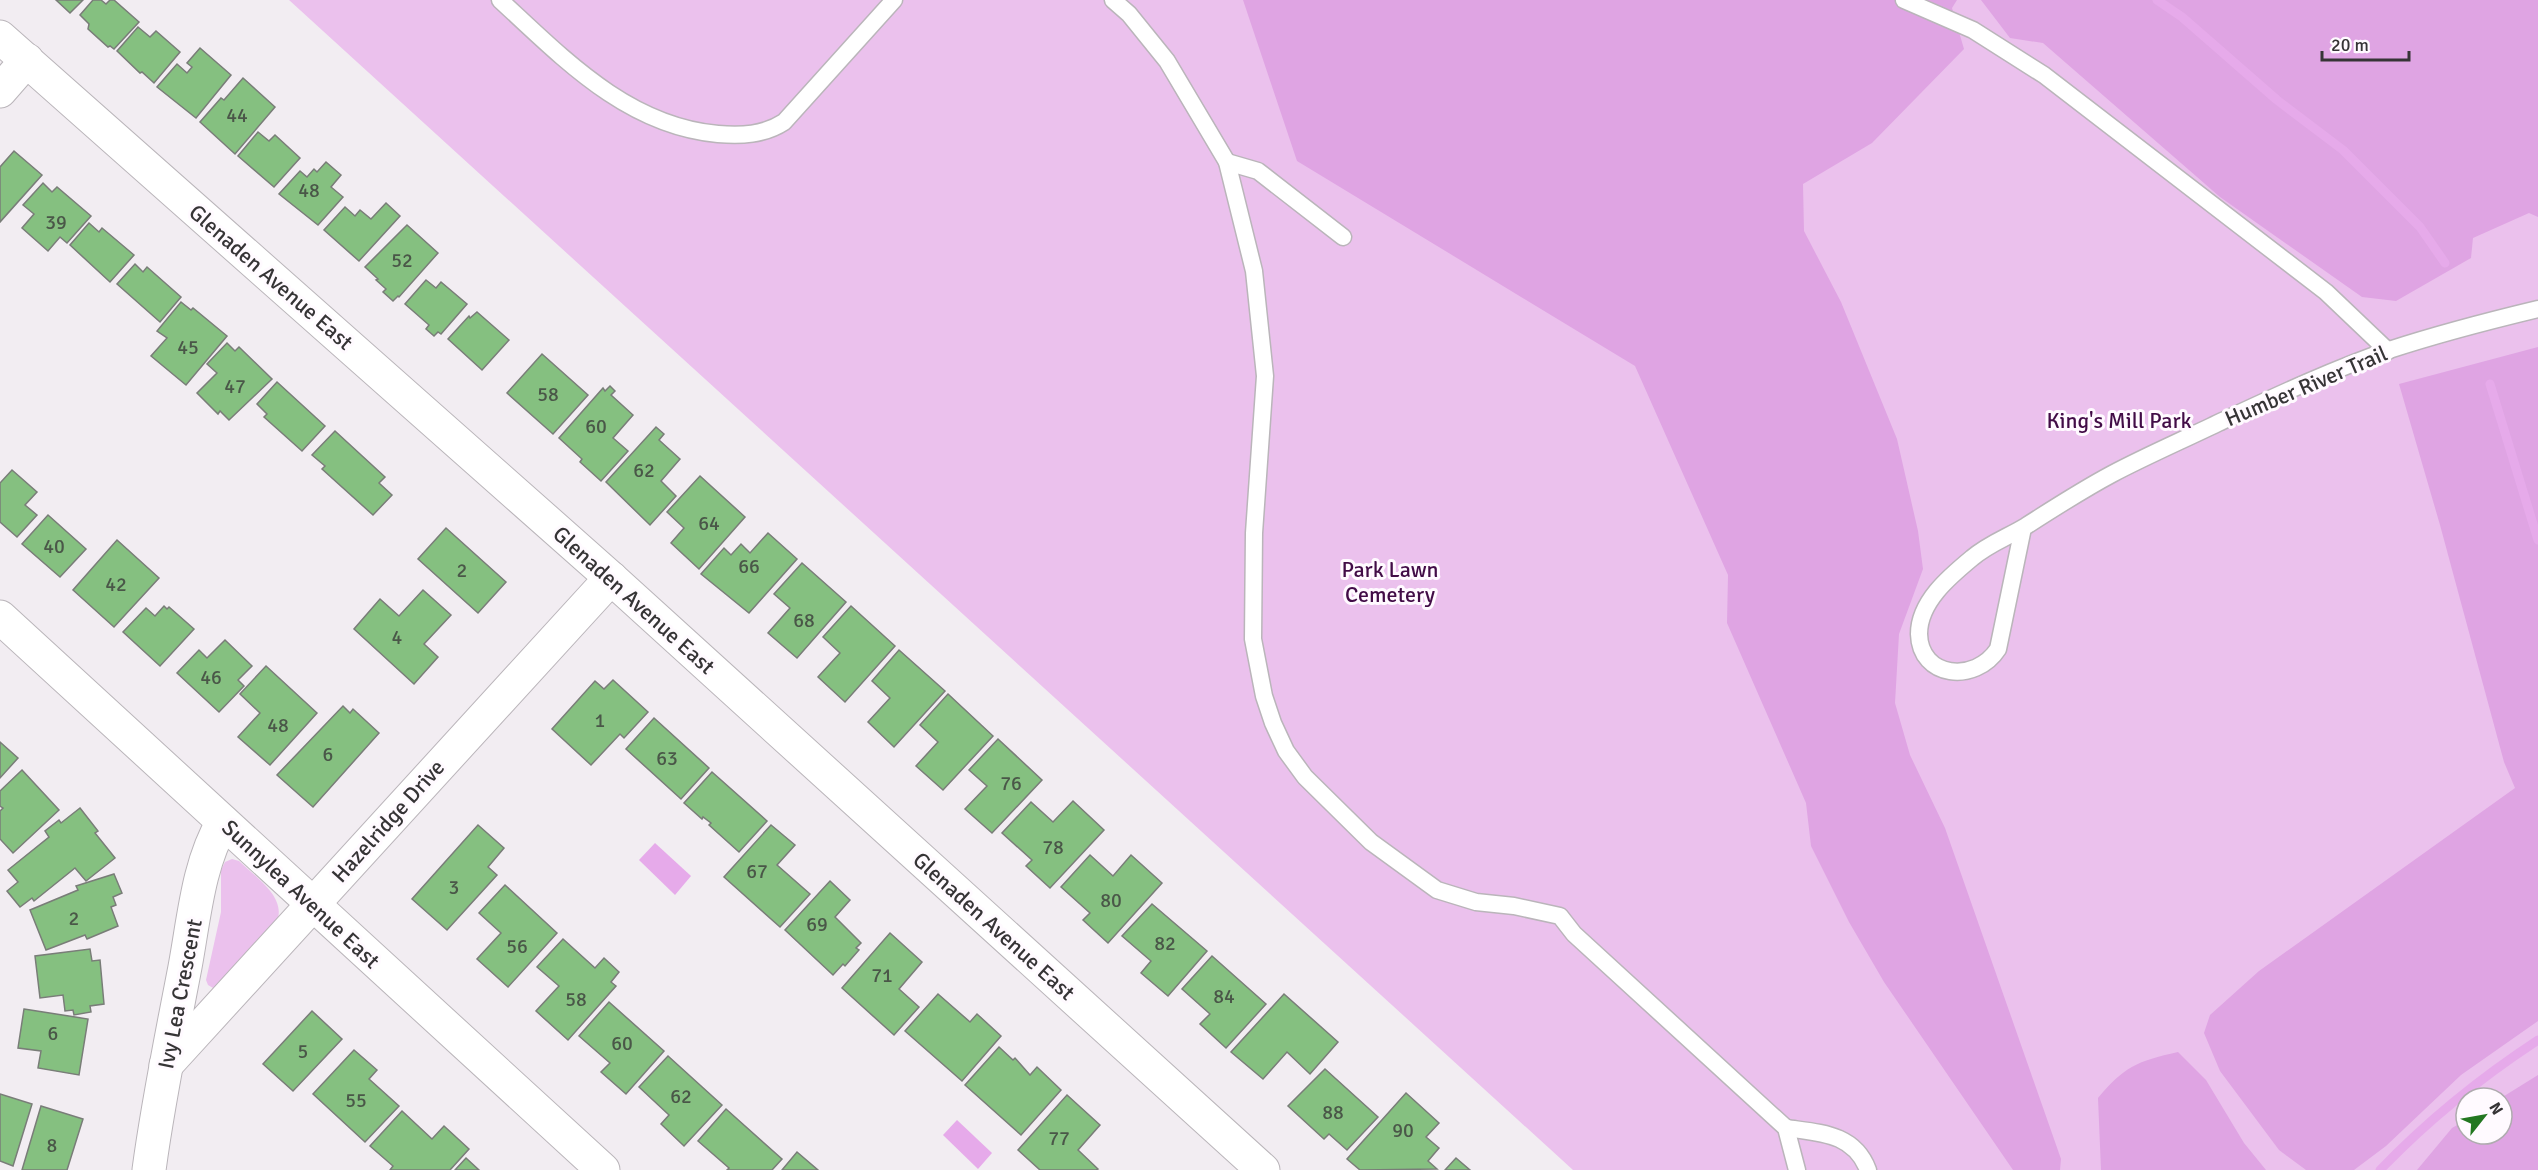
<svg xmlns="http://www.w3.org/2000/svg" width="2538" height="1170" viewBox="0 0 2538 1170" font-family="Signika,sans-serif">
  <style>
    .green { fill: #ebc1ed; fill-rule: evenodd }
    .forest { fill: #dfa4e3 }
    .water { fill: #e6aaea }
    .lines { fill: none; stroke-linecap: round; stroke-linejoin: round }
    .stream { stroke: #e6aaea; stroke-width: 9 }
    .building { fill: #85c080; stroke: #797d78; stroke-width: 1.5 }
    .lane-casing { stroke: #bab5ba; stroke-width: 19 }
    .street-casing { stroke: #bab5ba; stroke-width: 35 }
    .lane { stroke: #fff; stroke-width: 16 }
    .street { stroke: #fff; stroke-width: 33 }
    .labels { text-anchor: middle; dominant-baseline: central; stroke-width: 6; stroke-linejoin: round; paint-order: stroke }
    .number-label { font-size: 20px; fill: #4a5748 }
    .street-label { font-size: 22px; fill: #363436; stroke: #fffaff }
    .park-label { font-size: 22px; fill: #420c47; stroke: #fffaff }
  </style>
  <rect width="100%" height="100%" fill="#f2edf2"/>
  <!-- green -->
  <g class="green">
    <path d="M289,0h2249v1170h-965zM2466,1098h36v36h-36z"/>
    <path d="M232,859l7,2c15,15 45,34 39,57l-57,66 -8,4 -5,-3 -2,-5 15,-68v-42l4,-8z"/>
  </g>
  <!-- forest -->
  <g class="forest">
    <polygon points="1243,0 1957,0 1952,8 1964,49 1872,143 1803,184 1804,231 1841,302 1897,439 1918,531 1923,569 1899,634 1895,703 1910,755 1945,828 2061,1159 2060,1170 2013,1170 1884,982 1849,922 1811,846 1806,803 1727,623 1728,575 1635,366 1297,161"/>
    <polygon points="1981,0 2538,0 2538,217 2529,213 2473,238 2471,258 2396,301 2362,297 2220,197 2043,43 2010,38"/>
    <polygon points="2538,347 2538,1021 2461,1075 2386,1146 2354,1170 2306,1170 2279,1150 2220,1071 2204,1033 2210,1015 2259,971 2515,788 2504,762 2440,525 2399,384"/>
    <path d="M2178,1052l28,28 38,63 22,27h-165l-3,-72c26,-31 39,-37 80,-46z"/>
    <polygon points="2538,1075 2538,1170 2417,1170 2452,1128 2466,1120 2466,1134 2502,1134 2501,1098"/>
  </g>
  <!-- water -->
  <g class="water">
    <polygon points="655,843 691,876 675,895 639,860"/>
    <polygon points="957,1120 992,1153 978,1169 943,1135"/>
  </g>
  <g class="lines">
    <!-- stream -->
    <g class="stream">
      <polyline points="2157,0 2182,17 2277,100 2343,150 2420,227 2445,263"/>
      <polyline points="2490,384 2538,540"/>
      <path d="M2380,1170c48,-50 100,-92 158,-130"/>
    </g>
  </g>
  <!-- building -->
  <g class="building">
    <polygon points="56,0 83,0 70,13"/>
    <polygon points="93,0 101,0 106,4 110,0 114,0 139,22 114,49 110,46 108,47 88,29 89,24 80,15"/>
    <polygon points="138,27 150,37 156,31 180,52 154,83 142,72 140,73 117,51"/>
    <polygon points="200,48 231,75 196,118 157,87 177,64 187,73 192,67 187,63"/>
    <polygon points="243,78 275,107 235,154 200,122 221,98 224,100"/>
    <polygon points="258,132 269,141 275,135 300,158 274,187 238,156"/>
    <polygon points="14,151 42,175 0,222 0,167"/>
    <polygon points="326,162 341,175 331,187 343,197 318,225 279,194 300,171 307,177 314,169 317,172"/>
    <polygon points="43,183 52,192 57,187 91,216 67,243 60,237 48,251 22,228 34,214 23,205"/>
    <polygon points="386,203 400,216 359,261 324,230 345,207 355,216 360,210 371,219"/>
    <polygon points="89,223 99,232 102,228 134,255 110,282 70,245"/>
    <polygon points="407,225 438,253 399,297 398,296 393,301 383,292 386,289 376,280 378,279 365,267"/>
    <polygon points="135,264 143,272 147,267 181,297 160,322 117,284"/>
    <polygon points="426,280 436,288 441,282 467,304 441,334 438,332 434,336 426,329 429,325 405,304"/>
    <polygon points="181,302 191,310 193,308 227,336 186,385 151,356 167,338 157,331"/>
    <polygon points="477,312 509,340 482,370 448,339 469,316 470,318"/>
    <polygon points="227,343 235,351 239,347 272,379 229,420 220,411 218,414 197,393 217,373 207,364"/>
    <polygon points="542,354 588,395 553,434 507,393"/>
    <polygon points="277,382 325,426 302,451 264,417 267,414 257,404"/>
    <polygon points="610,386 615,391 611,395 633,415 613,438 628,451 601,481 580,462 582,459 559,438 603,388 605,391"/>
    <polygon points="656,427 664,434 659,440 680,459 661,481 676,496 650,525 606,482"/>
    <polygon points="335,431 385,477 379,483 392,495 373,515 322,469 325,466 312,455"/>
    <polygon points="12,470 37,492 25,505 37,515 17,537 0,522 0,483"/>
    <polygon points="700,476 745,517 699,569 671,543 684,528 667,512"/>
    <polygon points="48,515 86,549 60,577 22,544"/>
    <polygon points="446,528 506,582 478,613 418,559"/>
    <polygon points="768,533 797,559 749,613 701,574 724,548 731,555 741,544 750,553"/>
    <polygon points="117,540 159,578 114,627 73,590"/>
    <polygon points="802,563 846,602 797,658 768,633 790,608 774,594"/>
    <polygon points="423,590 451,615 424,644 438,657 414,684 354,629 380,599 399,616"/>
    <polygon points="164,606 167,609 169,607 194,629 160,666 123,632 146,608 155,616"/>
    <polygon points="851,606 895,646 845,702 818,677 840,653 823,637"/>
    <polygon points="225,640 252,666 238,680 244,686 219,712 177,673 199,650 207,658"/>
    <polygon points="899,650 945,691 894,747 868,722 890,698 872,681"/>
    <polygon points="266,666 317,713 270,765 238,737 260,713 240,694"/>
    <polygon points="613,680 648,712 624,738 620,734 591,765 552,729 595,681 604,689"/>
    <polygon points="948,694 993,736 943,790 916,766 938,742 920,725"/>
    <polygon points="343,706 350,713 353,709 379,733 313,807 277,775"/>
    <polygon points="654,718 709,768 681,799 626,749"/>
    <polygon points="998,739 1042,780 992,833 965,809 987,786 969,770"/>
    <polygon points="0,742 18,758 0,778"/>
    <polygon points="22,770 59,810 13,853 0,839 0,811 3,808 0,806 0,791"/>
    <polygon points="712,772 767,821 739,852 709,825 711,823 703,817 702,819 684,803"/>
    <polygon points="1073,801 1104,830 1050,888 1026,866 1032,860 1002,833 1031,802 1053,822"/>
    <polygon points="80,808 98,831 95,833 115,858 86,881 75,868 34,901 32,898 20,907 7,891 18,882 8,870 49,837 45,831 59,820 61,823"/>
    <polygon points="478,825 504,848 488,867 497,875 447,930 412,899"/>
    <polygon points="771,825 795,845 777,865 810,894 780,927 724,877"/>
    <polygon points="1090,855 1113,876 1131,855 1162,883 1108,943 1083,920 1090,913 1061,887"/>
    <polygon points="114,874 122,893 113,897 116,905 111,907 118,926 87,939 85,935 46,950 30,910 78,890 76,886"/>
    <polygon points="830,881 850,900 835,917 861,943 856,948 859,950 845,966 843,964 833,975 785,930"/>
    <polygon points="505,885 557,933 508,987 477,959 501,933 479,913"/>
    <polygon points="1152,904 1207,951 1168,996 1141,973 1151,961 1122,936"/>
    <polygon points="890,933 922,962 899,989 919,1007 894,1035 842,988"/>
    <polygon points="563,939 595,968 604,958 619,972 611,982 616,986 568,1040 536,1011 559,986 537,967"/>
    <polygon points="90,949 92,961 100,960 104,1004 90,1006 91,1012 74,1015 73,1010 65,1011 63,995 40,998 35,956"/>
    <polygon points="1212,956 1266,1004 1226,1048 1200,1024 1210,1014 1182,989"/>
    <polygon points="938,994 970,1022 977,1014 1001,1036 962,1081 905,1031"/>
    <polygon points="1284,994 1338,1042 1310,1074 1287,1052 1263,1079 1231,1052"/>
    <polygon points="609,1002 664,1051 626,1094 601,1072 610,1063 579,1036"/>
    <polygon points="24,1009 88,1019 79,1075 38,1068 41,1051 18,1048"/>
    <polygon points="312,1011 342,1039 293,1091 263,1064"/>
    <polygon points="999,1047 1013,1060 1015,1058 1030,1075 1037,1067 1061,1090 1021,1135 965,1085"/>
    <polygon points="354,1050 377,1070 369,1079 399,1106 365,1142 313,1094"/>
    <polygon points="668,1056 722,1105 684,1146 661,1124 669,1115 639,1087"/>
    <polygon points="1325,1069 1378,1117 1347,1150 1329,1134 1324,1139 1288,1106"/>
    <polygon points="1406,1093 1439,1123 1426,1137 1439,1148 1428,1161 1437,1169 1360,1170 1347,1159"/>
    <polygon points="0,1094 32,1104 13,1166 0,1161"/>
    <polygon points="1067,1095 1100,1125 1078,1150 1098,1169 1096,1170 1040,1170 1018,1150"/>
    <polygon points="41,1106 83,1119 67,1170 22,1170"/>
    <polygon points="726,1109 782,1159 772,1170 727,1170 729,1168 698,1141"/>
    <polygon points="402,1111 432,1139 444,1126 469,1149 450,1170 390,1170 393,1166 370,1146"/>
    <polygon points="797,1152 818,1170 782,1170"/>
    <polygon points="466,1158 479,1170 455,1170"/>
    <polygon points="1456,1158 1470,1170 1445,1170"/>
  </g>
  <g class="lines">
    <!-- lane casing -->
    <g class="lane-casing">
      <g id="lane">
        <path d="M500,0c63,58 127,126 218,134 23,2 46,1 66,-12l110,-122"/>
        <polyline points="1113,0 1129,14 1167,61 1227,162 1254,271 1265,376 1254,533 1253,639 1264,696 1273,723 1286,751 1305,777 1371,842 1437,890 1476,902 1514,906 1560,916 1574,934 1786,1128 1797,1170"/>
        <polyline points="1904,0 1973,30 2044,75 2326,292 2388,351"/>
        <polyline points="1227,162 1258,171 1343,237"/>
        <path d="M2023,528l-25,121c-23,35 -78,29 -79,-15 0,-32 30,-57 53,-76 16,-14 36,-21 54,-32 28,-18 56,-36 86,-52 34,-18 71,-34 106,-51 56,-26 113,-53 171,-73 49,-16 99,-29 149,-41"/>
        <path d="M1786,1128c34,5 68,5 82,42"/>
      </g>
    </g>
    <!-- street casing -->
    <g class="street-casing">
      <g id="street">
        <polyline points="0,37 611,578 1263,1170"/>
        <polyline points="0,91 27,60"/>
        <polyline points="0,617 603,1170"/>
        <polyline points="166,1065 611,578"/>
        <path d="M149,1170c9,-68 23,-135 36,-203 9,-48 13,-103 38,-145"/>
      </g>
    </g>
    <!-- lane -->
    <use href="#lane" class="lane"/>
    <!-- street -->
    <use href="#street" class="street"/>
  </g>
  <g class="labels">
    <!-- number labels -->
    <g class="number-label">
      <text x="237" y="115">44</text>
      <text x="309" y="190">48</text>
      <text x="56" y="222">39</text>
      <text x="402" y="260">52</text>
      <text x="188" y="347">45</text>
      <text x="235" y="386">47</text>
      <text x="548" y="394">58</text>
      <text x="596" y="426">60</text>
      <text x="644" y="470">62</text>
      <text x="709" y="523">64</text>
      <text x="54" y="546">40</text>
      <text x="749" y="566">66</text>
      <text x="462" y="570">2</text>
      <text x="116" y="584">42</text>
      <text x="804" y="620">68</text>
      <text x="397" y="637">4</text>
      <text x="211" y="677">46</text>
      <text x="600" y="720">1</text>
      <text x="278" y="725">48</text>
      <text x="328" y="754">6</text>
      <text x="667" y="758">63</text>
      <text x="1011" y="783">76</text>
      <text x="1053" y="847">78</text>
      <text x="757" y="871">67</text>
      <text x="454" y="887">3</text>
      <text x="1111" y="900">80</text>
      <text x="74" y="918">2</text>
      <text x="817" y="924">69</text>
      <text x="1165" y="943">82</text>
      <text x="517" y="946">56</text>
      <text x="882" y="975">71</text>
      <text x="1224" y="996">84</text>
      <text x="576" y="999">58</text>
      <text x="53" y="1033">6</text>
      <text x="622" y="1043">60</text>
      <text x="303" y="1051">5</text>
      <text x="681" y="1096">62</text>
      <text x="356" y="1100">55</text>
      <text x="1333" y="1112">88</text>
      <text x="1403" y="1130">90</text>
      <text x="1059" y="1138">77</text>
      <text x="52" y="1145">8</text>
    </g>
    <!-- street labels -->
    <g class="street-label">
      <text transform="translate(271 277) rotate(41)">Glenaden Avenue East</text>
      <text transform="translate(2306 386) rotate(-23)">Humber River Trail</text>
      <text transform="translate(634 600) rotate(42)">Glenaden Avenue East</text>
      <text transform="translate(388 821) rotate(-48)">Hazelridge Drive</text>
      <text transform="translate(301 894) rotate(43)">Sunnylea Avenue East</text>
      <text transform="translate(994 926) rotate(42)">Glenaden Avenue East</text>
      <text transform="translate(180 994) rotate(-79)">Ivy Lea Crescent</text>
    </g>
    <!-- park labels -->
    <g class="park-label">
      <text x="2119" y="420">King's Mill Park</text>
      <text x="1390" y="569">Park Lawn<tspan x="1390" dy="25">Cemetery</tspan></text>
    </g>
  </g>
  <!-- north arrow -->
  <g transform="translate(2484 1116) rotate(59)"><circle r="28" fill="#fffaff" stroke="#afabaf" stroke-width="1.5"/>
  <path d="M0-4.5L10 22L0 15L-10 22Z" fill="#237721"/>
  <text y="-9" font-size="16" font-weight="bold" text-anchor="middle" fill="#363436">N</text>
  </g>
  <!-- scale -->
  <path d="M2322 51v9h87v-9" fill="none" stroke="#363436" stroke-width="3"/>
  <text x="2331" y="51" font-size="18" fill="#363436" stroke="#fffaff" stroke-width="4.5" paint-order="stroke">20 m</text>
</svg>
